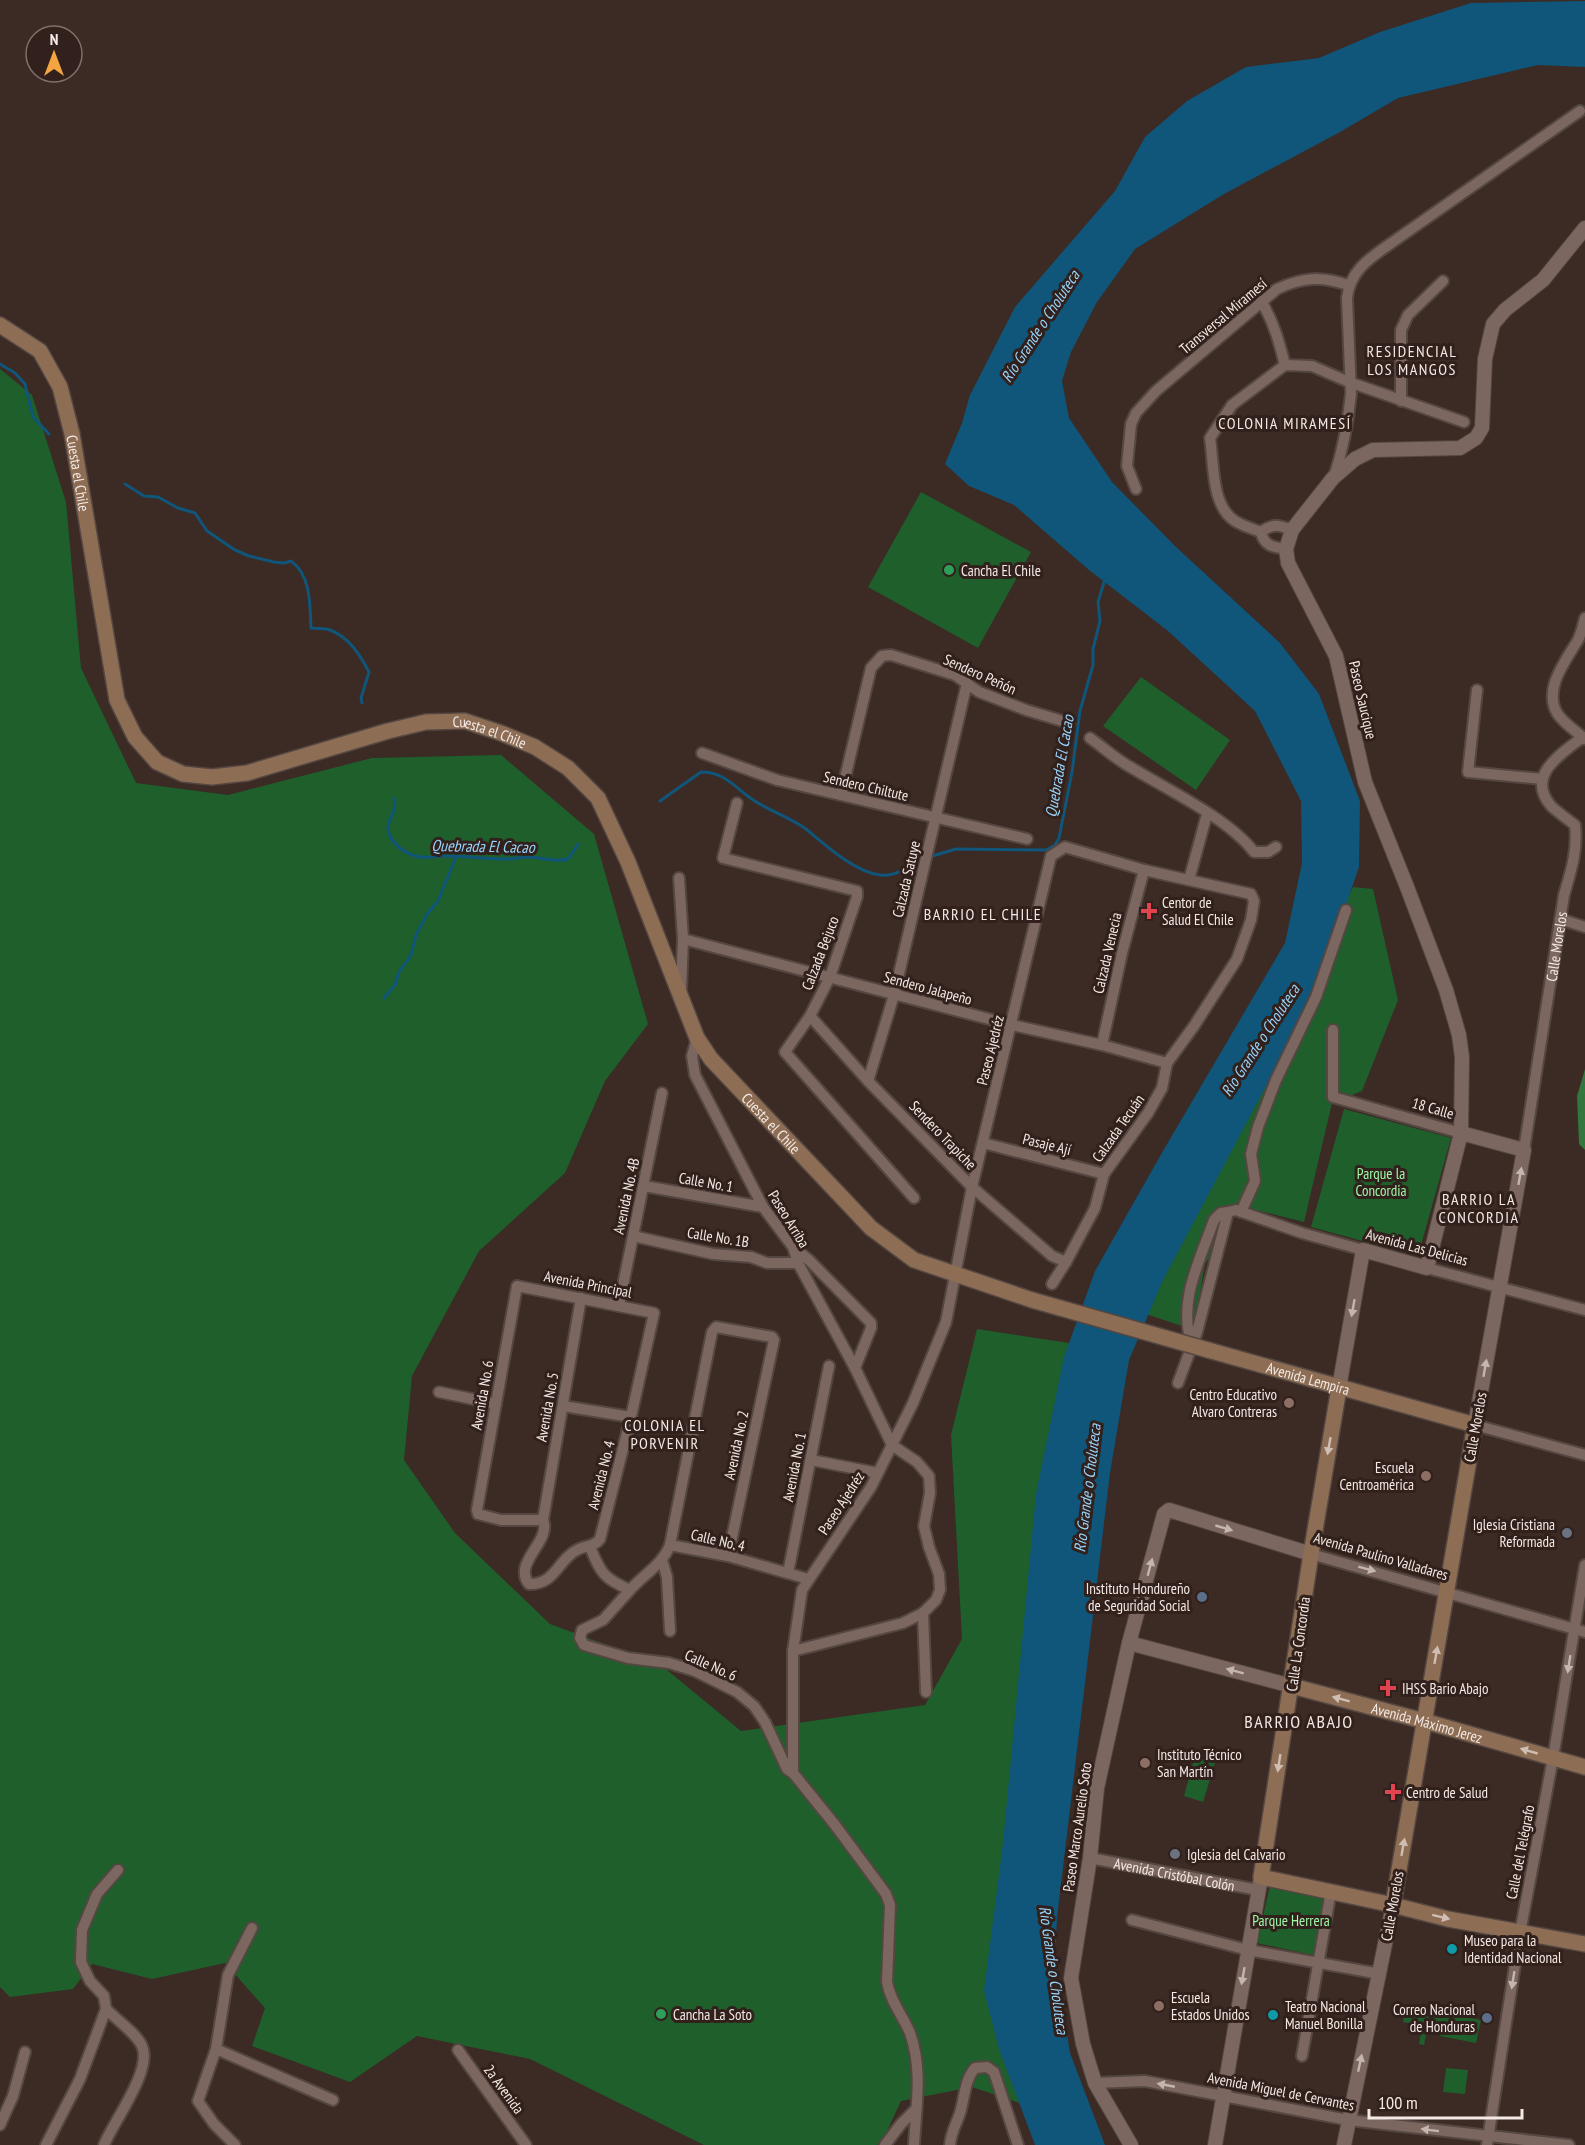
<svg xmlns="http://www.w3.org/2000/svg" width="1585" height="2145" viewBox="0 0 1585 2145" font-family="'PT Sans Narrow',sans-serif">
  <style>
    .green { fill: #1e5f2b }
    .forest { fill: #33763e }
    .water { fill: #0f567a }
    .lines { fill: none; stroke-linecap: round; stroke-linejoin: round }
    .stream { stroke: #0f567a; stroke-width: 3 }
    .minor-casing { stroke: #544641; stroke-width: 14 }
    .tertiary-casing { stroke: #544641; stroke-width: 16 }
    .secondary-casing { stroke: #544641; stroke-width: 18 }
    .minor { stroke: #7b6760; stroke-width: 10 }
    .tertiary { stroke: #7b6760; stroke-width: 14 }
    .secondary { stroke: #8d6e55; stroke-width: 15 }
    .secondary-bridge-casing { stroke: #544641; stroke-width: 18; stroke-linecap: butt }
    .secondary-bridge { stroke: #8d6e55; stroke-width: 15 }
    .oneway { fill: #c4b5af }
    .oneway2 { fill: #d0beb2 }
    .leisure-dot { fill: #2e9e5b; stroke: #31201b; stroke-width: 2 }
    .health-dot { fill: #e0444e; stroke: #31201b; stroke-width: 2 }
    .education-dot { fill: #8d6e63; stroke: #31201b; stroke-width: 2 }
    .worship-dot { fill: #6b7280; stroke: #31201b; stroke-width: 2 }
    .service-dot { fill: #5c6f8a; stroke: #31201b; stroke-width: 2 }
    .culture-dot { fill: #0f9aa8; stroke: #31201b; stroke-width: 2 }
    .labels { text-anchor: middle; dominant-baseline: central; stroke-width: 6; stroke-linejoin: round; paint-order: stroke }
    .street-label { font-size: 15px; fill: #f4e9e4; stroke: #31201b }
    .poi-label { font-size: 15px; fill: #f4e9e4; stroke: #31201b; text-anchor: start }
    .park-label { font-size: 15px; fill: #9df8a8; stroke: #31201b }
    .water-label { font-size: 16px; font-style: italic; fill: #98d5fd; stroke: #31201b }
    .neighbourhood-label { font-size: 16px; letter-spacing: 1.5px; fill: #f4e9e4; stroke: #31201b }
    .quarter-label { font-size: 18px; letter-spacing: 1.5px; fill: #f4e9e4; stroke: #31201b }
  </style>
  <rect width="100%" height="100%" fill="#3c2a24"/>
  <!-- green -->
  <g class="green">
    <polygon points="0,369 32,395 66,502 81,668 136,783 228,795 372,758 501,755 594,834 648,1024 605,1081 565,1173 479,1251 412,1376 404,1460 455,1533 550,1624 661,1665 741,1731 925,1705 962,1639 951,1435 977,1329 1089,1346 1048,1728 1058,2116 972,2087 901,2101 882,2142 877,2145 704,2145 530,2059 417,2036 350,2082 252,2046 265,2008 225,1963 152,1979 92,1964 73,1989 10,1997 0,1987"/>
    <polygon points="921,492 1031,552 978,648 868,587"/>
    <polygon points="1141,677 1230,740 1196,790 1103,726"/>
    <polygon points="1353,887 1373,889 1398,1000 1362,1091 1332,1103 1304,1222 1244,1207 1229,1219 1219,1248 1205,1263 1194,1330 1131,1309 1272,1055"/>
    <polygon points="1344,1109 1451,1138 1418,1256 1311,1227"/>
    <polygon points="1195,1756 1215,1763 1203,1802 1184,1796"/>
    <polygon points="1270,1885 1325,1896 1313,1955 1257,1943"/>
    <polygon points="1406,2006 1481,2020 1476,2043 1440,2036 1440,2032 1427,2030 1424,2045 1419,2044 1422,2026 1403,2022"/>
    <polygon points="1446,2068 1468,2070 1465,2094 1443,2092"/>
  </g>
  <!-- forest -->
  <polygon class="forest" points="1585,1069 1585,1150 1579,1144 1577,1096"/>
  <!-- water -->
  <polygon class="water" points="1585,1 1585,67 1538,65 1398,98 1340,132 1224,194 1135,249 1097,302 1071,352 1062,381 1069,418 1112,482 1176,547 1280,643 1319,694 1360,801 1359,867 1316,992 1163,1280 1129,1360 1110,1473 1057,1918 1055,1958 1070,2053 1105,2145 1035,2145 1000,2052 984,1991 1003,1843 1036,1494 1064,1357 1095,1271 1163,1151 1285,943 1302,863 1301,801 1255,711 1168,631 1089,570 1014,505 969,486 945,464 962,423 970,395 1015,307 1115,191 1145,137 1187,101 1246,67 1319,58 1380,32 1471,3"/>
  <g class="lines">
    <!-- stream -->
    <g class="stream">
      <polyline points="0,364 15,373 25,384 33,417 49,434"/>
      <path d="M125,484l19,12 14,1 20,11 17,5 12,18 28,19 14,6 25,6 10,1 7,-2c20,14 19,44 20,67 6,1 14,0 19,2 19,7 30,25 39,42l-8,26 1,5"/>
      <path d="M394,798c5,18 -15,24 -1,43 6,8 17,15 28,16 7,1 15,-1 23,-1 21,0 43,3 65,3 6,0 12,-2 18,-2 15,0 27,6 41,2l10,-15"/>
      <path d="M660,801l41,-29c22,0 32,13 48,25 17,13 39,19 57,32 19,16 49,43 74,46 17,2 28,-9 43,-15"/>
      <polyline points="929,857 956,849 1046,850 1055,845 1059,838 1072,772 1080,711 1093,665 1093,649 1100,621 1098,602 1105,579"/>
      <polyline points="384,998 395,985 399,972 411,955 416,935 427,914 438,901 456,857"/>
    </g>
    <!-- minor casing -->
    <g class="minor-casing">
      <g id="minor">
        <path d="M1261,301c13,21 18,41 24,64"/>
        <polyline points="1401,401 1401,330 1408,315 1443,281"/>
        <path d="M1334,477c9,-27 14,-55 17,-83l-4,-96c3,-26 20,-38 40,-52l193,-135"/>
        <path d="M1136,489l-9,-23 4,-42 5,-11 20,-22 121,-102c26,-12 44,-13 71,-4"/>
        <path d="M1292,530c-13,-5 -19,-7 -31,2 -8,-3 -18,-6 -26,-11 -24,-15 -21,-58 -25,-83l22,-33 53,-40 27,1 37,16 115,40"/>
        <path d="M1261,532c3,14 12,15 25,17"/>
        <path d="M1585,618c-2,8 -4,16 -7,22 -12,20 -35,49 -21,73 7,11 19,18 28,26"/>
        <polyline points="1477,690 1468,772 1542,779"/>
        <path d="M1090,738c14,10 27,22 42,30 36,22 97,51 122,84h14l8,-5"/>
        <polyline points="702,753 777,780 1027,839"/>
        <polyline points="841,795 871,668 882,656 891,655 955,675 979,692 1026,710 1069,723"/>
        <polyline points="737,803 723,858 857,891 857,897 830,977 810,1016 785,1052 914,1198"/>
        <polyline points="679,878 683,939 681,991"/>
        <polyline points="1189,880 1207,814"/>
        <polyline points="1560,919 1585,927"/>
        <polyline points="683,939 1012,1025 1102,1045 1167,1063"/>
        <polyline points="810,1016 868,1081 972,1187 1052,1256 1066,1262"/>
        <polyline points="1333,1030 1333,1097 1461,1133"/>
        <polyline points="697,1038 692,1056 695,1075 763,1207 793,1247 798,1263 855,1368 892,1445 917,1462 929,1476 930,1493 924,1526 929,1547 939,1574 940,1590 936,1600 923,1613 903,1623 793,1651"/>
        <polyline points="1102,1045 1122,953 1144,870"/>
        <polyline points="868,1081 894,995 967,683"/>
        <polyline points="983,1143 1104,1174"/>
        <path id="s1" d="M1524,1150l40,-255c7,-24 14,-45 11,-70 -8,-6 -16,-12 -23,-18 -28,-31 9,-53 31,-70"/>
        <polyline points="644,1186 763,1207"/>
        <polyline points="1241,1212 1255,1181 1251,1154 1258,1127 1276,1080 1316,997 1346,910"/>
        <polyline points="633,1236 713,1254 751,1257 767,1263 798,1263"/>
        <polyline points="794,1248 809,1260 871,1323 871,1328 855,1368"/>
        <polyline points="1427,1268 1585,1310"/>
        <path d="M517,1286l137,27 -23,104 -31,122c-6,8 -13,6 -21,10 -21,9 -23,36 -50,35 -17,-21 23,-43 14,-64h-42l-23,-6 -1,-4z"/>
        <polyline points="619,1305 662,1093"/>
        <path d="M1192,1345c-15,-43 8,-85 22,-125l7,-7 7,-1"/>
        <polyline points="1178,1383 1197,1332 1228,1212 1236,1210 1302,1233 1363,1250"/>
        <polyline points="439,1392 496,1404"/>
        <polyline points="563,1406 631,1417"/>
        <polyline points="1475,1425 1585,1455"/>
        <polyline points="811,1460 878,1473"/>
        <polyline points="543,1520 581,1298"/>
        <polyline points="670,1545 712,1332 716,1327 772,1337 774,1340 728,1556"/>
        <path d="M590,1547c11,26 13,31 40,43 13,-15 33,-26 40,-45l58,11 80,23"/>
        <polyline points="1311,1554 1585,1632"/>
        <polyline points="662,1560 667,1577 670,1631"/>
        <polyline points="788,1573 829,1366"/>
        <polyline points="630,1590 603,1620 582,1630 580,1638 584,1645 628,1658 669,1663 695,1671 737,1692 754,1706 765,1722 787,1769 793,1773"/>
        <polyline points="923,1613 926,1692"/>
        <path id="s2" d="M1090,1858l168,32"/>
        <polyline points="1132,1920 1248,1950 1380,1974"/>
        <polyline points="216,2049 333,2100"/>
        <polyline points="458,2050 526,2145"/>
        <polyline points="1302,2056 1331,1891"/>
        <polyline points="1095,2083 1145,2081 1348,2120 1569,2145"/>
        <polyline points="0,2125 13,2096 25,2052"/>
        <polyline points="46,2145 80,2079 106,2009 104,1996 90,1981 81,1962 82,1930 97,1894 118,1870"/>
        <path d="M104,2145c9,-23 49,-75 38,-99 -5,-12 -26,-27 -36,-37"/>
        <polyline points="235,2145 214,2124 198,2101 216,2049 228,1975 252,1928"/>
        <polyline points="885,2145 901,2124 916,2109"/>
        <path d="M914,2145c2,-38 9,-76 -4,-112 -7,-17 -20,-32 -23,-51l3,-77 -4,-11 -51,-69 -42,-52v-122l9,-61 69,-103 42,-84 33,-81 26,-135 79,-331 14,-9 79,23 107,24 3,7 -3,19 -14,39 -43,67 -27,37 -5,25 -14,25 -44,61 -9,34 -29,54 -14,22"/>
        <path d="M950,2145c1,-13 6,-20 10,-32 5,-16 4,-32 15,-45l12,-1 7,5 24,73"/>
        <polyline points="1487,2145 1520,1933 1553,1758 1585,1565"/>
      </g>
    </g>
    <!-- tertiary casing -->
    <g class="tertiary-casing">
      <g id="tertiary">
        <polyline points="1461,1133 1524,1150 1475,1425"/>
        <polyline points="1339,1388 1363,1250 1427,1268 1461,1133 1462,1057 1459,1035 1446,990 1407,887 1365,782 1336,656 1288,563 1286,549 1292,530 1333,478 1355,459 1373,450 1460,448 1476,438 1482,428 1485,359 1493,324 1505,310 1543,280 1585,228"/>
        <polyline points="1129,1643 1292,1686"/>
        <polyline points="1131,2145 1095,2083 1083,2044 1071,1978 1090,1858 1097,1788 1129,1643 1164,1514 1169,1510 1311,1554"/>
        <polyline points="1215,2145 1261,1877"/>
        <polyline points="1344,2145 1393,1905"/>
      </g>
    </g>
    <!-- secondary casing -->
    <g class="secondary-casing">
      <g id="secondary">
        <path id="s3" d="M0,325l40,26 20,36 12,47 45,266 18,37 22,25 26,12 29,3 35,-4 141,-42 38,-9 39,-1 36,12 34,14 33,21 30,30 30,64 69,176 14,21 160,169 43,32 118,40"/>
        <path id="s4" d="M1208,1350l267,75 -82,480"/>
        <polyline points="1339,1388 1311,1554 1261,1877 1393,1905 1448,1919 1585,1944"/>
        <path id="s5" d="M1292,1686l132,35 161,46"/>
      </g>
    </g>
    <!-- minor -->
    <use href="#minor" class="minor"/>
    <!-- tertiary -->
    <use href="#tertiary" class="tertiary"/>
    <!-- secondary -->
    <use href="#secondary" class="secondary"/>
    <!-- secondary-bridge casing -->
    <g class="secondary-bridge-casing">
      <polyline id="secondary-bridge" points="1032,1300 1208,1350"/>
    </g>
    <!-- secondary-bridge -->
    <use href="#secondary-bridge" class="secondary-bridge"/>
  </g>
  <!-- one-way arrows -->
  <defs><path id="oneway-solid" d="M-6-.8H1V-3.2L6.5 0L1 3.2V.8H-6Z" transform="scale(1.5)"/></defs>
  <g class="oneway">
    <use href="#oneway-solid" transform="translate(1520 1176) rotate(-80)"/>
    <use href="#oneway-solid" transform="translate(1353 1308) rotate(100)"/>
    <use href="#oneway-solid" transform="translate(1485 1368) rotate(-80)"/>
    <use href="#oneway-solid" transform="translate(1224 1528) rotate(16)"/>
    <use href="#oneway-solid" transform="translate(1150 1567) rotate(-75)"/>
    <use href="#oneway-solid" transform="translate(1367 1569) rotate(15)"/>
    <use href="#oneway-solid" transform="translate(1569 1664) rotate(99)"/>
    <use href="#oneway-solid" transform="translate(1235 1671) rotate(-165)"/>
    <use href="#oneway-solid" transform="translate(1243 1976) rotate(100)"/>
    <use href="#oneway-solid" transform="translate(1513 1980) rotate(99)"/>
    <use href="#oneway-solid" transform="translate(1360 2063) rotate(-78)"/>
    <use href="#oneway-solid" transform="translate(1166 2085) rotate(-169)"/>
    <use href="#oneway-solid" transform="translate(1430 2130) rotate(-173)"/>
  </g>
  <g class="oneway2">
    <use href="#oneway-solid" transform="translate(1329 1446) rotate(100)"/>
    <use href="#oneway-solid" transform="translate(1436 1655) rotate(-80)"/>
    <use href="#oneway-solid" transform="translate(1341 1699) rotate(-165)"/>
    <use href="#oneway-solid" transform="translate(1529 1751) rotate(-164)"/>
    <use href="#oneway-solid" transform="translate(1279 1763) rotate(99)"/>
    <use href="#oneway-solid" transform="translate(1403 1847) rotate(-80)"/>
    <use href="#oneway-solid" transform="translate(1441 1917) rotate(14)"/>
  </g>
  <!-- markers -->
  <g class="leisure-dot">
    <circle cx="949" cy="570" r="6"/>
    <circle cx="661" cy="2014" r="6"/>
  </g>
  <g class="health-dot">
    <path d="M1146 902h6v6h6v6h-6v6h-6v-6h-6v-6h6z"/>
    <path d="M1385 1679h6v6h6v6h-6v6h-6v-6h-6v-6h6z"/>
    <path d="M1390 1783h6v6h6v6h-6v6h-6v-6h-6v-6h6z"/>
  </g>
  <g class="education-dot">
    <circle cx="1289" cy="1403" r="6"/>
    <circle cx="1426" cy="1476" r="6"/>
    <circle cx="1145" cy="1763" r="6"/>
    <circle cx="1159" cy="2006" r="6"/>
  </g>
  <g class="worship-dot">
    <circle cx="1567" cy="1533" r="6"/>
    <circle cx="1175" cy="1854" r="6"/>
  </g>
  <g class="service-dot">
    <circle cx="1202" cy="1597" r="6"/>
    <circle cx="1487" cy="2018" r="6"/>
  </g>
  <g class="culture-dot">
    <circle cx="1452" cy="1949" r="6"/>
    <circle cx="1273" cy="2015" r="6"/>
  </g>
  <g class="labels">
    <!-- street labels -->
    <g class="street-label">
      <text transform="translate(1223 316) rotate(-40)">Transversal Miramesí</text>
      <text stroke="none"><textPath href="#s3" startOffset="177">Cuesta el Chile</textPath></text>
      <text transform="translate(980 674) rotate(24)">Sendero Peñón</text>
      <text transform="translate(1363 700) rotate(77)">Paseo Saucique</text>
      <text stroke="none"><textPath href="#s3" startOffset="826">Cuesta el Chile</textPath></text>
      <text transform="translate(866 786) rotate(13)">Sendero Chiltute</text>
      <text transform="translate(906 879) rotate(-77)">Calzada Satuye</text>
      <text stroke="none"><textPath href="#s1" startOffset="206">Calle Morelos</textPath></text>
      <text transform="translate(820 953) rotate(-69)">Calzada Bejuco</text>
      <text transform="translate(1107 953) rotate(-77)">Calzada Venecia</text>
      <text transform="translate(928 988) rotate(15)">Sendero Jalapeño</text>
      <text transform="translate(990 1050) rotate(-76)">Paseo Ajedréz</text>
      <text transform="translate(1433 1108) rotate(16)">18 Calle</text>
      <text stroke="none"><textPath href="#s3" startOffset="1329">Cuesta el Chile</textPath></text>
      <text transform="translate(1118 1128) rotate(-55)">Calzada Tecuán</text>
      <text transform="translate(943 1135) rotate(46)">Sendero Trapiche</text>
      <text transform="translate(1047 1144) rotate(14)">Pasaje Ají</text>
      <text transform="translate(706 1182) rotate(10)">Calle No. 1</text>
      <text transform="translate(626 1196) rotate(-78)">Avenida No. 4B</text>
      <text transform="translate(789 1219) rotate(58)">Paseo Arriba</text>
      <text transform="translate(718 1237) rotate(9)">Calle No. 1B</text>
      <text transform="translate(1417 1247) rotate(15)">Avenida Las Delicias</text>
      <text transform="translate(588 1284) rotate(11)">Avenida Principal</text>
      <text stroke="none"><textPath href="#s4" startOffset="104">Avenida Lempira</textPath></text>
      <text transform="translate(482 1395) rotate(-80)">Avenida No. 6</text>
      <text transform="translate(547 1407) rotate(-80)">Avenida No. 5</text>
      <text transform="translate(1475 1427) rotate(-80)">Calle Morelos</text>
      <text transform="translate(736 1445) rotate(-78)">Avenida No. 2</text>
      <text transform="translate(794 1467) rotate(-79)">Avenida No. 1</text>
      <text transform="translate(601 1475) rotate(-76)">Avenida No. 4</text>
      <text transform="translate(841 1503) rotate(-57)">Paseo Ajedréz</text>
      <text transform="translate(718 1540) rotate(13)">Calle No. 4</text>
      <text transform="translate(1381 1556) rotate(16)">Avenida Paulino Valladares</text>
      <text transform="translate(1298 1644) rotate(-82)">Calle La Concordia</text>
      <text transform="translate(711 1665) rotate(24)">Calle No. 6</text>
      <text stroke="none"><textPath href="#s5" startOffset="140">Avenida Máximo Jerez</textPath></text>
      <text transform="translate(1077 1827) rotate(-82)">Paseo Marco Aurelio Soto</text>
      <text transform="translate(1520 1852) rotate(-79)">Calle del Telégrafo</text>
      <text stroke="none"><textPath href="#s2" startOffset="86">Avenida Cristóbal Colón</textPath></text>
      <text transform="translate(1392 1906) rotate(-80)">Calle Morelos</text>
      <text transform="translate(504 2089) rotate(54)">2a Avenida</text>
      <text transform="translate(1281 2091) rotate(11)">Avenida Miguel de Cervantes</text>
    </g>
    <!-- poi labels -->
    <g class="poi-label">
      <text x="961" y="570">Cancha El Chile</text>
      <text x="1162" y="902">Centor de<tspan x="1162" dy="17">Salud El Chile</tspan></text>
      <text x="1277" y="1394" text-anchor="end">Centro Educativo<tspan x="1277" dy="17">Alvaro Contreras</tspan></text>
      <text x="1414" y="1467" text-anchor="end">Escuela<tspan x="1414" dy="17">Centroamérica</tspan></text>
      <text x="1555" y="1524" text-anchor="end">Iglesia Cristiana<tspan x="1555" dy="17">Reformada</tspan></text>
      <text x="1190" y="1588" text-anchor="end">Instituto Hondureño<tspan x="1190" dy="17">de Seguridad Social</tspan></text>
      <text x="1402" y="1688">IHSS Bario Abajo</text>
      <text x="1157" y="1754">Instituto Técnico<tspan x="1157" dy="17">San Martín</tspan></text>
      <text x="1406" y="1792">Centro de Salud</text>
      <text x="1187" y="1854">Iglesia del Calvario</text>
      <text x="1464" y="1940">Museo para la<tspan x="1464" dy="17">Identidad Nacional</tspan></text>
      <text x="1171" y="1997">Escuela<tspan x="1171" dy="17">Estados Unidos</tspan></text>
      <text x="1285" y="2006">Teatro Nacional<tspan x="1285" dy="17">Manuel Bonilla</tspan></text>
      <text x="1475" y="2009" text-anchor="end">Correo Nacional<tspan x="1475" dy="17">de Honduras</tspan></text>
      <text x="673" y="2014">Cancha La Soto</text>
    </g>
    <!-- park labels -->
    <g class="park-label">
      <text x="1381" y="1173">Parque la<tspan x="1381" dy="17">Concordia</tspan></text>
      <text x="1291" y="1920">Parque Herrera</text>
    </g>
    <!-- water labels -->
    <g class="water-label">
      <text transform="translate(1040 326) rotate(-57)">Río Grande o Choluteca</text>
      <text transform="translate(1059 766) rotate(-80)">Quebrada El Cacao</text>
      <text transform="translate(483 846) rotate(1)">Quebrada El Cacao</text>
      <text transform="translate(1260 1040) rotate(-57)">Río Grande o Choluteca</text>
      <text transform="translate(1087 1488) rotate(-83)">Río Grande o Choluteca</text>
      <text transform="translate(1054 1970) rotate(82)">Río Grande o Choluteca</text>
    </g>
    <!-- neighbourhood labels -->
    <g class="neighbourhood-label">
      <text x="1412" y="351">RESIDENCIAL<tspan x="1412" dy="18">LOS MANGOS</tspan></text>
      <text x="1285" y="423">COLONIA MIRAMESÍ</text>
      <text x="983" y="914">BARRIO EL CHILE</text>
      <text x="1479" y="1199">BARRIO LA<tspan x="1479" dy="18">CONCORDIA</tspan></text>
      <text x="665" y="1425">COLONIA EL<tspan x="665" dy="18">PORVENIR</tspan></text>
    </g>
    <!-- quarter labels -->
    <g class="quarter-label">
      <text x="1299" y="1721">BARRIO ABAJO</text>
    </g>
  </g>
  <!-- north arrow -->
  <g transform="translate(54 54)"><circle r="28" fill="#31201b" stroke="#7f706b" stroke-width="1.5"/>
  <path d="M0-4.5L10 22L0 15L-10 22Z" fill="#f2a541"/>
  <text y="-9" font-size="16" font-weight="bold" text-anchor="middle" fill="#f4e9e4">N</text>
  </g>
  <!-- scale -->
  <path d="M1369 2109v9h153v-9" fill="none" stroke="#f4e9e4" stroke-width="3"/>
  <text x="1378" y="2109" font-size="18" fill="#f4e9e4" stroke="#31201b" stroke-width="4.5" paint-order="stroke">100 m</text>
</svg>
